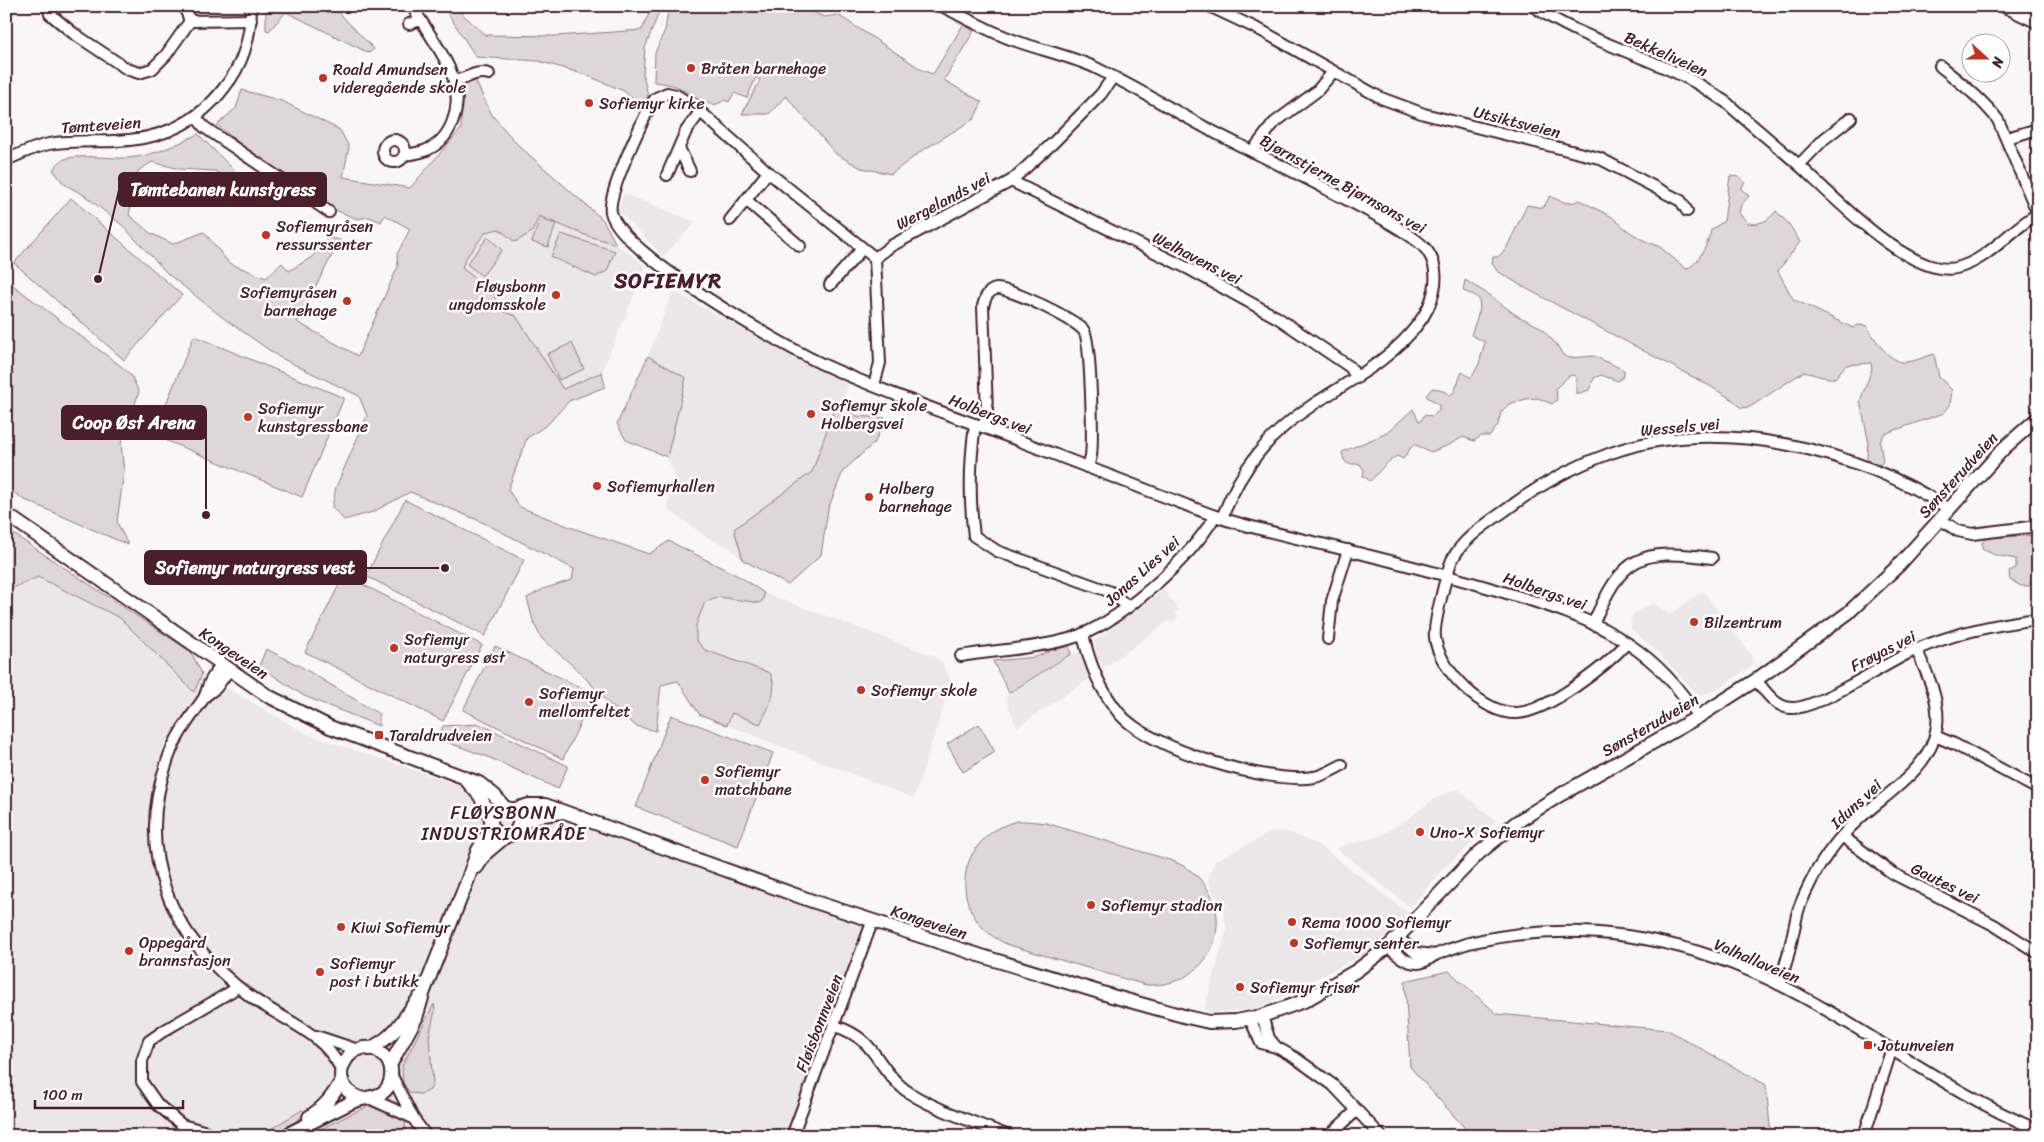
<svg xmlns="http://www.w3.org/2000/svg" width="2044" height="1142" viewBox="0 0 2044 1142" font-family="Sriracha,sans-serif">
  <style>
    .built { fill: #ebe6e8 }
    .green { fill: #ded6d9; stroke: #947a82 }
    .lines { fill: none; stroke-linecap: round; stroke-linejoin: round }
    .minor-casing { stroke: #4a1f2b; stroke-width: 14 }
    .major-casing { stroke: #4a1f2b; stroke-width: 16 }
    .minor { stroke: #fff; stroke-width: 10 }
    .major { stroke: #fff; stroke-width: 12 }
    .poi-dot { fill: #c8321e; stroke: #fff; stroke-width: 2 }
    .labels { text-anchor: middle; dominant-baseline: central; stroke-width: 5; stroke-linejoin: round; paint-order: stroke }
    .street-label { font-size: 16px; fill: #4a1f2b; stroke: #fff }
    .poi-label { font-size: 16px; fill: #4a1f2b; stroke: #fff; text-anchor: start }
    .neighbourhood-label { font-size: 18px; letter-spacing: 1px; fill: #4a1f2b; stroke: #fff }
    .district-label { font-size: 21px; font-weight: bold; letter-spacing: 1px; fill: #4a1f2b; stroke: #fff }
    .leader { fill: none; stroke: #4a1f2b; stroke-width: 2 }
    .callout-dot { fill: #4a1f2b; stroke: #fff; stroke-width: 2 }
    .callout { fill: #4a1f2b; stroke: #4a1f2b; stroke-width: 2 }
    .callout-label { font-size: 18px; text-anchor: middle; font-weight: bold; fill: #fff }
  </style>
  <rect width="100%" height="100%" fill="#f8f6f7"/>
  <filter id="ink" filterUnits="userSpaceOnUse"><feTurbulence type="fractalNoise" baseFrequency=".02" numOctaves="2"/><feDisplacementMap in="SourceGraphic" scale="10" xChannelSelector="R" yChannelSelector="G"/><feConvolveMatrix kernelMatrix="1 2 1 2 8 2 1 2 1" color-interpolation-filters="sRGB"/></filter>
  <g filter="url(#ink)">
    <!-- built -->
    <g class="built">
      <polygon points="624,194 696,222 663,256 618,210"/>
      <polygon points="539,216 585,235 616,244 646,266 602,372 563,389 516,316 493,308 494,289 481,283 462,268 465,259 486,232"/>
      <polygon points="673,291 813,368 846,383 846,390 839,407 857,416 885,418 875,442 843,471 828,509 821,555 788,585 743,560 729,547 707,537 669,510 668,502 675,476 667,457 626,440 617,424 648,356"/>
      <polygon points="38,577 120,618 194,692 202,674 307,734 875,925 792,1136 6,1136 6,591"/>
      <polygon points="1164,590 1179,610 1175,613 1178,617 1172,622 1170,620 1104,668 1097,658 1094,641"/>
      <polygon points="1703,591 1739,638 1751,655 1753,663 1750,667 1721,687 1708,693 1698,695 1657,651 1631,629 1631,620 1634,614 1653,603 1670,615"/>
      <polygon points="764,593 934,656 943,664 951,682 914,798 727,725 731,713 770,672 705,650 696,640 696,625 705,602 719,597 763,600"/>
      <polygon points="1079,653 1089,679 1017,727 1005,697 1071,655"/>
      <polygon points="1455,790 1459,790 1465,795 1496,821 1442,870 1410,907 1337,849 1348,844 1380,836 1407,820 1432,800"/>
      <polygon points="1274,831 1289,832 1320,846 1408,913 1393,929 1364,954 1267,1004 1247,1010 1212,1012 1204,1010 1227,929 1223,911 1208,881 1215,861"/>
    </g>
    <!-- green -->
    <g class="green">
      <polygon points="266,6 336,6 340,14 374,49 369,53 286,12 269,31 266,30"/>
      <polygon points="443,6 454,6 485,35 556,36 642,30 652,6 661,7 645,48 643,74 648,96 642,108 624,91 586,75 539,61 476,57"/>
      <path d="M669,6h130l25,11 14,-2 86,56 9,3 30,-49 11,6 -30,49 38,22 -8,17 -51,31 -32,24 -30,-6 -25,-14 -50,-58 -17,18h-27l18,-34 -4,-3 -9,21 -13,-5 -5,9 -5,-2c-13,13 -33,-7 -46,-13 -7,-3 -16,-4 -24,-5l1,-29 10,-23z"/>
      <path d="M474,78l18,37 26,30 85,75 13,24 -31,-9 -46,-19 -7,16 -17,10 -16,-13 -13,3 -21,27 -3,9 19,15 13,6 2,11 -3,8 23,8 47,73 39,-17 3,15 -36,14 -21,23 -21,14 -19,52 12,17 50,20 79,27 20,-13 73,37 22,15 -1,7 -4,3 -39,-6 -15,5 -9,23v15l9,10 65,23c9,19 -1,33 -10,51l-28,-11 -5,12 -28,-11 -21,-33 -17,4 -5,46 -20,-5 -27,-22 -29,-32 -39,-34 -8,-17 -6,-23 16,-9 29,-9 2,-11 -94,-48 -70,-29 -37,20 -29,8 -12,-13 4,-20 31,-71 -8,-20 -80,-39 -57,-40 -54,-43 -46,-49 -38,-30 -20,-11 -11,-14c3,-5 9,-11 15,-12 17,-3 36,0 54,0 27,0 52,-12 76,-24l38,38 -8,7 -13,-8 -35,-2 -28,-7 -14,9 -9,44 21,18 23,11 31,-12 25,31 37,15 16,-15 7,8 23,-14 16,-19 12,2 -43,82 61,34 40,-90 -1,-12 13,-25 -25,-14 -4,7 -12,-5 -12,2 -31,-13 -62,-43 -47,-38 19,-17 6,-18 40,11 58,29 9,17 -6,30 67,11 51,-59v-45z"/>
      <path d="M1730,176l9,1 6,5 -4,7 8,7 -8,9 -2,8 9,10c12,2 20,-2 28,-12l13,13 11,18 -22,29 15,28 60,29 5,-3 9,1c8,13 22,38 40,36 10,-1 18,-6 27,-8l5,23 13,13 -2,15 -6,8 -60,21 -4,8 3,20 -3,3 -8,-1 -5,-5 1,-20 -8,-38 12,-32 -1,-6 -25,2 -11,13c-10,1 -21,-4 -32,-6l-53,35 -9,1 -8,-8 -25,-15 -181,-96 -30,-18 -5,-8 1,-6h5l8,-8 21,-44 16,3 7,-12c10,5 18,10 29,4l33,17 15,13 14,9 19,8 26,22c12,-4 23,-27 25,-39l13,-9z"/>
      <polygon points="71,198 182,295 124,360 14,263"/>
      <polygon points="540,219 556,224 548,247 532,242"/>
      <polygon points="561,234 615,251 607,271 596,277 551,257"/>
      <polygon points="488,237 502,250 482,276 467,264"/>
      <polygon points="6,280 122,367 131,375 139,392 121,443 124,472 117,522 128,545 23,499 6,487"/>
      <path d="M1465,280l21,13 30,22 24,12 17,18 6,10 7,3 24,-2 30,14v6l-6,5 -17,-6 -7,3 -5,12 -13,4v-17l-3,-2 -4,1 -13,12 1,12 -5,4 -14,-6 -12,1 -17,5 -8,8 -3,13 -8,11h-9l-7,5 -11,-4 -14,8 -18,7 -15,-7h-3l-10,14 -6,-3c-12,6 -18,17 -27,25l-7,-5 1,-6 -4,-6h-12l-4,-4 -2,-8 45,-19 26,-24 6,12h2l3,-6 8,1 7,-5v-6l-13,-9 6,-8 7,1 11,6 4,-3 8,-20 9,6 8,-14 6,-22 -14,-7 9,-26 -1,-10 -5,-4 -11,-4z"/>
      <polygon points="194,336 344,398 302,497 153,435"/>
      <polygon points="572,343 584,369 559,380 547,354"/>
      <polygon points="648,356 686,378 667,457 626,440 617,424"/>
      <polygon points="835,407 848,410 857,416 885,418 875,442 843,471 828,509 821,555 788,585 743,560 734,529 812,472"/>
      <polygon points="405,500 524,560 485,636 366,576"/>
      <polygon points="6,529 191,652 202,674 194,692 120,618 38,577 6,591"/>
      <polygon points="2038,535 2038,576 2030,582 2030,586 2021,586 2010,580 2009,571 2016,568 2016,559 1995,555 1982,549 1982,543 1986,538"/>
      <polygon points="344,575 482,645 443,721 305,652"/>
      <polygon points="1068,643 1071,654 1009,693 993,661 1036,657"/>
      <polygon points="495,646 594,694 563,759 463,710"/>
      <polygon points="266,649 298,665 379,714 379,726 304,696 259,666"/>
      <polygon points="671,715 773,753 738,846 636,807"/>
      <polygon points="480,724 568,766 558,789 488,757 438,739 443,726"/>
      <polygon points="979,724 995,752 963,772 947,744"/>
      <path d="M1017,821h10l19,2 127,38c72,29 51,128 -27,124l-137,-40c-62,-25 -58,-107 8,-124z"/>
      <polygon points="1449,971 1497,1014 1668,1030 1766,1085 1771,1136 1472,1136 1410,1067 1405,981"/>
      <polygon points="434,1004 435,1010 429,1037 433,1083 430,1090 422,1094 410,1093 403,1083 402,1066"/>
      <polygon points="370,1105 387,1105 405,1119 406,1136 306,1136"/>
      <polygon points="302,1110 306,1113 277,1136 259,1136"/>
    </g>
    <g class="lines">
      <!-- minor casing -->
      <g class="minor-casing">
        <g id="minor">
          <polyline points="48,6 50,14 73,33 127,69 139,73 152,69 166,55 190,21"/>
          <polyline points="184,6 190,21"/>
          <path d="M942,6c24,12 48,26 74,35 25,9 53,15 78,26 39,19 77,42 116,63 40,21 82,40 122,62 21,11 85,42 96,60 15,22 5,53 -10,72 -28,37 -66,55 -104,80 -45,29 -73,64 -92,114"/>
          <polyline points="1209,6 1262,31 1381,98 1424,114 1599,158 1681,201 1687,211"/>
          <path d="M1533,6c48,33 104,46 156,73 14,7 26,16 38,24 24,22 49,42 73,63 32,29 110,112 156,102 32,-7 54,-39 82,-54"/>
          <polyline points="190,21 251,20"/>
          <polyline points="409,24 420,20"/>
          <path d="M1940,66c21,17 42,33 58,54l40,94"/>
          <path d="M454,81c13,-2 22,-11 35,-7"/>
          <polyline points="196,117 204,127 329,212"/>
          <polyline points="2007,138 2038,129"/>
          <circle cx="394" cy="151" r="11"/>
          <polyline points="1253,150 1274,123 1317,91 1333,72"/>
          <polyline points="678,151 681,152 690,171"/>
          <path d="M405,155c6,-1 13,-2 19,-4 28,-10 38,-44 30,-71 -9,-26 -28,-50 -42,-74"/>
          <path d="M6,160c14,-6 28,-13 43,-16 22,-4 44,-2 65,-3 44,-1 83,-17 110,-53 19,-23 27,-52 27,-82"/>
          <polyline points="1799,165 1824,139 1851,118"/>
          <polyline points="667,175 686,131 700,112"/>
          <polyline points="1011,181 1191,270 1278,318 1350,367 1357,378"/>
          <polyline points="746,200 800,246"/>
          <polyline points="730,220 768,172"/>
          <path d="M875,258l-107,-86 -74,-66 -18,-11 -9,-2 -11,5 -6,8c-9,19 -43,88 -39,106 8,41 168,131 209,151 65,30 134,53 200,78 44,17 88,34 132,51 25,9 50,20 75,28 37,11 74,19 111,28 54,13 108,27 162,43 44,13 92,27 130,54 27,18 51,45 68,72"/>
          <polyline points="830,285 862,249"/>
          <polyline points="874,385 880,363 875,258 891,246 1011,181 1054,142 1101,94 1113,77"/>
          <path d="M975,424c-5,37 -6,75 -1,112l23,15 114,41 17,15"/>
          <path d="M984,427l3,-16 -4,-105c2,-7 4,-15 13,-17 12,-2 81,31 88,42 7,10 9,109 7,125 -1,4 -2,8 -4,11"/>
          <polyline points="1940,519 1958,531 1972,534 2038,526"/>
          <path d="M1593,624c29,-68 46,-76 119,-66"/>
          <path d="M1083,634c6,29 17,56 36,79 29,36 151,72 195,64 9,-1 20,-8 28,-12"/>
          <polyline points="1328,639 1332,601 1348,550"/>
          <path d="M1627,643c-21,23 -78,68 -110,70 -33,2 -79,-44 -82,-76 -2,-12 12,-65 17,-77 12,-24 41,-40 62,-56 29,-21 63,-39 97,-51 106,-38 247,-4 338,56"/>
          <path d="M961,656c35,-6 73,-7 108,-17 49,-14 121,-80 146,-123"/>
          <path d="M221,664c-4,7 -9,13 -12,20 -2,5 -3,10 -5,14 -13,19 -27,36 -35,58 -37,98 2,182 82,241 33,24 71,34 90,72"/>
          <path d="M1756,680c9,11 19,27 35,28 26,2 96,-46 124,-58 39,-17 81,-26 123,-31"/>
          <polyline points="205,696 216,688 229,670"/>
          <polyline points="1935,736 1954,744 2038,789"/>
          <polyline points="1842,836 1892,873 1994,925 2038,953"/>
          <polyline points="1398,938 1416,953 1435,955"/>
          <path d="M1388,947c8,7 18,16 29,16 9,0 13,-6 20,-9 11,-4 21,-8 32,-11 51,-12 107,-14 158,-7 48,7 97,22 141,43 93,44 174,111 270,151"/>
          <path d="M1778,984c11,-23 14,-49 20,-73 5,-15 12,-28 19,-41 12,-20 27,-38 44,-53 28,-25 71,-50 76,-91 3,-27 -10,-53 -21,-77"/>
          <polyline points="1262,1016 1269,1038 1276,1047"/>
          <polyline points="1250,1019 1261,1043 1276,1047 1294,1057 1333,1085 1381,1136"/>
          <path d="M835,1026c43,14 39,39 69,63 23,18 76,35 105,47"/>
          <polyline points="316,1036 358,1050"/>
          <polyline points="392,1076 413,1118 426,1136"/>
          <polyline points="371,1099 413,1118"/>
          <polyline points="212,1136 207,1132 182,1125 158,1105 142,1082 142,1061 149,1041 165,1030 232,991 236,986"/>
          <polyline points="792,1136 873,920"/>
          <polyline points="1329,1136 1357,1110"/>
          <polyline points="1864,1136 1891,1051"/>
        </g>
      </g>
      <!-- major casing -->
      <g class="major-casing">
        <g id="major">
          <polyline points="2005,6 2038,22"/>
          <polyline points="6,514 268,696 330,727 479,783 494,795 505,808"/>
          <polyline points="466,780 480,796 491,818"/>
          <circle cx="505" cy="822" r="14"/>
          <polyline points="512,810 529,805 545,805 815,902 985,957 1112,996 1187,1017 1209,1022 1236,1021 1262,1016 1304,1001 1356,971 1388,947 1479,853 1517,822 1560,795 1698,717 1756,680 1848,613 1899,565 2004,448 2038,418"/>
          <polyline points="519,823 538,816 562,812"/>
          <polyline points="477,867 486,853 505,837"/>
          <path d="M369,1049c28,-13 33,-30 51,-52"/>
          <polyline points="390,1065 416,1018 424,991 468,879 478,850 491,828"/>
          <path d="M309,1117c16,-10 24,-21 33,-37"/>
          <path d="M290,1133l62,-31c15,-7 36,-1 39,-25 1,-7 -1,-15 -7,-21 -29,-29 -66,27 -24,42"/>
        </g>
      </g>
      <!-- minor -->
      <use href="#minor" class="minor"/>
      <!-- major -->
      <use href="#major" class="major"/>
    </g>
  </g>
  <!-- markers -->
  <g class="poi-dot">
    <circle cx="691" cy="68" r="5"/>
    <circle cx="323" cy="78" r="5"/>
    <circle cx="589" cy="103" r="5"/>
    <circle cx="266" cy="235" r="5"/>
    <circle cx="556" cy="295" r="5"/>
    <circle cx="347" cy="301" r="5"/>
    <circle cx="811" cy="414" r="5"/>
    <circle cx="248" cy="417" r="5"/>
    <circle cx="597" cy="486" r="5"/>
    <circle cx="869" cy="497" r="5"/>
    <circle cx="1694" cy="622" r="5"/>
    <circle cx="394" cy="648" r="5"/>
    <circle cx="861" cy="690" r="5"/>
    <circle cx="529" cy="702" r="5"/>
    <rect x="374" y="730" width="10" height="10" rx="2.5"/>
    <circle cx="705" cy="780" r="5"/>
    <circle cx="1420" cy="832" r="5"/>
    <circle cx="1091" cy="905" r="5"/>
    <circle cx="1292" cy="922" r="5"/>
    <circle cx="341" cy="927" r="5"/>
    <circle cx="1294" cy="943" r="5"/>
    <circle cx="129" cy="951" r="5"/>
    <circle cx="320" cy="972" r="5"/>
    <circle cx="1240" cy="987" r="5"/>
    <rect x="1863" y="1040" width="10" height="10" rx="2.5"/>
  </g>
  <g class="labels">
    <!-- street labels -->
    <g class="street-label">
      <text transform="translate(1666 54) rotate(24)">Bekkeliveien</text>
      <text transform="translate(1517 122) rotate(14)">Utsiktsveien</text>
      <text transform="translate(101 125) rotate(-4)">Tømteveien</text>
      <text transform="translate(1343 184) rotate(29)">Bjørnstjerne Bjørnsons vei</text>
      <text transform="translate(943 201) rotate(-28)">Wergelands vei</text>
      <text transform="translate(1197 258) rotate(27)">Welhavens vei</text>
      <text transform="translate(990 414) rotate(21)">Holbergs vei</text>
      <text transform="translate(1680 427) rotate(-5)">Wessels vei</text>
      <text transform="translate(1958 475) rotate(-48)">Sønsterudveien</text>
      <text transform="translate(1142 571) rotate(-42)">Jonas Lies vei</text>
      <text transform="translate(1545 591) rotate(19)">Holbergs vei</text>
      <text transform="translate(1883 651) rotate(-27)">Frøyas vei</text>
      <text transform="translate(234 653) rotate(34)">Kongeveien</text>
      <text transform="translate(1650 725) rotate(-30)">Sønsterudveien</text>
      <text transform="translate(1856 804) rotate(-43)">Iduns vei</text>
      <text transform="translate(1945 883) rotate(26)">Gautes vei</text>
      <text transform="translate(929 922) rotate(18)">Kongeveien</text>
      <text transform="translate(1757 961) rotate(23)">Valhallaveien</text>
      <text transform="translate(819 1023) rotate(-69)">Fløisbonnveien</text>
    </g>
    <!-- poi labels -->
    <g class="poi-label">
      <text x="701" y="68">Bråten barnehage</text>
      <text x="333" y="69">Roald Amundsen<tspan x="333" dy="18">videregående skole</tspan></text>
      <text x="599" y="103">Sofiemyr kirke</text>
      <text x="276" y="226">Sofiemyråsen<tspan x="276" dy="18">ressurssenter</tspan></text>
      <text x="546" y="286" text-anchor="end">Fløysbonn<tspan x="546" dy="18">ungdomsskole</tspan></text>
      <text x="337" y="292" text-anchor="end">Sofiemyråsen<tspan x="337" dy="18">barnehage</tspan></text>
      <text x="821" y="405">Sofiemyr skole<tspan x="821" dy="18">Holbergsvei</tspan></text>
      <text x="258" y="408">Sofiemyr<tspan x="258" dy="18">kunstgressbane</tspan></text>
      <text x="607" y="486">Sofiemyrhallen</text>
      <text x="879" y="488">Holberg<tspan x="879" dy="18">barnehage</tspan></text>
      <text x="1704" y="622">Bilzentrum</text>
      <text x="404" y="639">Sofiemyr<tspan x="404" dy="18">naturgress øst</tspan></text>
      <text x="871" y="690">Sofiemyr skole</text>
      <text x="539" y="693">Sofiemyr<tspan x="539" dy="18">mellomfeltet</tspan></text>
      <text x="389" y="735">Taraldrudveien</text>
      <text x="715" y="771">Sofiemyr<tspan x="715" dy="18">matchbane</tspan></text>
      <text x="1430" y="832">Uno-X Sofiemyr</text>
      <text x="1101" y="905">Sofiemyr stadion</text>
      <text x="1302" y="922">Rema 1000 Sofiemyr</text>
      <text x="351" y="927">Kiwi Sofiemyr</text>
      <text x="139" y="942">Oppegård<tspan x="139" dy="18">brannstasjon</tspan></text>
      <text x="1304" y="943">Sofiemyr senter</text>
      <text x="330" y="963">Sofiemyr<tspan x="330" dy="18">post i butikk</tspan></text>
      <text x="1250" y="987">Sofiemyr frisør</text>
      <text x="1878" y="1045">Jotunveien</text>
    </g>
    <!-- neighbourhood labels -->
    <g class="neighbourhood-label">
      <text x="504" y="813">FLØYSBONN<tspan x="504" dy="21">INDUSTRIOMRÅDE</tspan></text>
    </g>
    <!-- district labels -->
    <g class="district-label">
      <text x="668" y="281">SOFIEMYR</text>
    </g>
  </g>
  <!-- callouts -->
  <path class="leader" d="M98 279L119 190M206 515L206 422M445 568L366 568"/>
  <g class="callout-dot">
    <circle cx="98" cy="279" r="5"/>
    <circle cx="206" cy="515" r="5"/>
    <circle cx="445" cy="568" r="5"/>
  </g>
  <g class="callout">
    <rect x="119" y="173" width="207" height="33" rx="5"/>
    <rect x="62" y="406" width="144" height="33" rx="5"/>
    <rect x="145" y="551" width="221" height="33" rx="5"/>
  </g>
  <g class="callout-label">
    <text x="223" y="196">Tømtebanen kunstgress</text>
    <text x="134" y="429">Coop Øst Arena</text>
    <text x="255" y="574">Sofiemyr naturgress vest</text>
  </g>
  <!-- margin -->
  <rect width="2044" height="1142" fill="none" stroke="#fff" stroke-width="25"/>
  <rect x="12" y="12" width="2019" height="1117" fill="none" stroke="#4a1f2b" stroke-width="2" filter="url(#ink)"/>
  <!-- north arrow -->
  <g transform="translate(1986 58) rotate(111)"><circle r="24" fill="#ffffff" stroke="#b7a5aa"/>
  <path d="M0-4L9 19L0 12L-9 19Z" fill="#c8321e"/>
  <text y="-8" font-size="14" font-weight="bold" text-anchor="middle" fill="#4a1f2b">N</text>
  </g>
  <!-- scale -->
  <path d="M35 1100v8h148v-8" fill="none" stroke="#4a1f2b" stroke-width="2.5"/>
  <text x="42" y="1100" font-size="15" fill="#4a1f2b" stroke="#ffffff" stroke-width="4" paint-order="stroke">100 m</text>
</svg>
